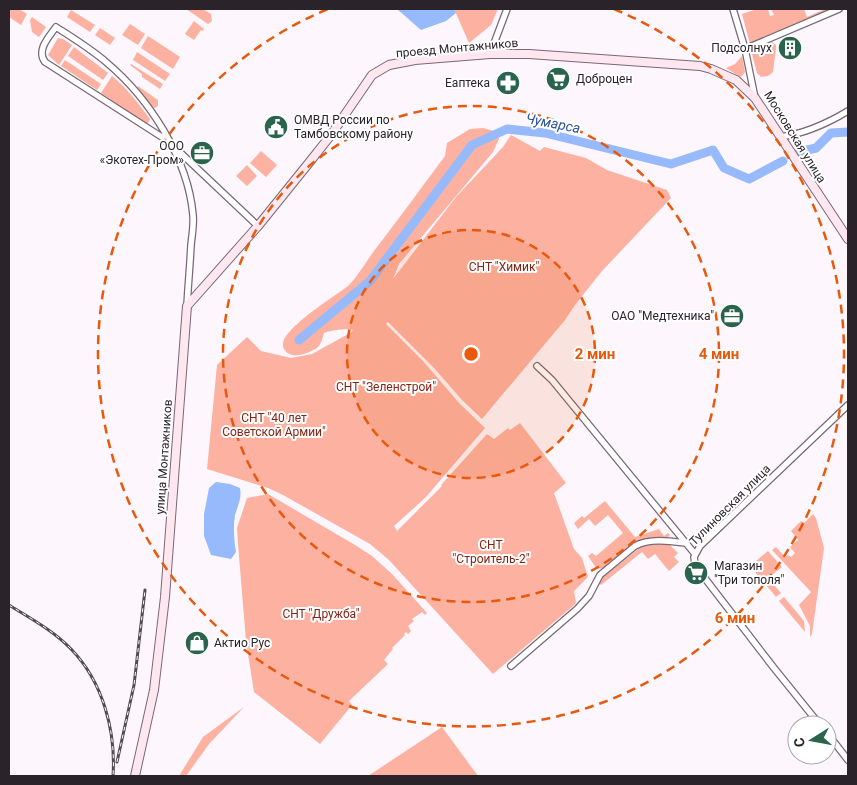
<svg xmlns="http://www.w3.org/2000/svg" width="857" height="785" viewBox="0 0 857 785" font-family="Roboto,sans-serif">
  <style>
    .green { fill: #fcb1a1 }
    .water { fill: #96bafc }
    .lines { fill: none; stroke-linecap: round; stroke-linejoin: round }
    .river { stroke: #96bafc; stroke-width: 9 }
    .minor-casing { stroke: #786878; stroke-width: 8 }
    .secondary-casing { stroke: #786878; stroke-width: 10 }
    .minor { stroke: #fff; stroke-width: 5.5 }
    .secondary { stroke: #fee7ee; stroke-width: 8 }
    .rail-casing { stroke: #534c53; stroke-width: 3 }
    .rail { stroke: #fff; stroke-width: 1; stroke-dasharray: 4; stroke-linecap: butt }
    .ring { fill: none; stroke: #e8590c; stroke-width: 2.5; stroke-dasharray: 9 6 }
    .labels { text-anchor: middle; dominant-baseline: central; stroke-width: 4; stroke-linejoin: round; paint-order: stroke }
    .street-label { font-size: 12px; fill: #2a232a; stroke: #fff }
    .poi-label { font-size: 12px; fill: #2a232a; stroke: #fff; text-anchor: end }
    .park-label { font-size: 12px; fill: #832413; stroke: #fff }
    .water-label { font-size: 14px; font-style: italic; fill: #2b53a0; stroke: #fff }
    .centre { fill: #e8590c; stroke: #fff; stroke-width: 2.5 }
    .ring-label { font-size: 15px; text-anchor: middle; font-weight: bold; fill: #e8590c; stroke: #fff; stroke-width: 4; stroke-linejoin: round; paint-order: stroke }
  </style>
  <rect width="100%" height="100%" fill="#fdf6fd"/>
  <!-- green -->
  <g class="green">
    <polygon points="9,9 19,9 27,14 21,25 9,17"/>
    <polygon points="186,9 203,9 211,14 212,21 208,24"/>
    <polygon points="454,9 498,9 491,25 469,43"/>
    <polygon points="757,9 768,9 770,16 774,15 771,9 804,9 807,17 825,9 833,9 796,24 794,21 795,25 750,44 742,14"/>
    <polygon points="71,10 95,25 90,32 67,17"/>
    <polygon points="32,17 46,27 39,37 32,32 30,20"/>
    <polygon points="194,21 204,29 203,31 201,30 194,40 185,34"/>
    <polygon points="130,24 145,34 138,45 122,35"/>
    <polygon points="100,28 115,38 110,45 95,35"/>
    <polygon points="148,36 180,57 173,69 141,48"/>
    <polygon points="58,38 63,39 72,45 59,65 48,55"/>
    <polygon points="772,42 776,45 776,48 773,72 768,76 761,77 757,73 752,54 758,48"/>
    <polygon points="74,47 108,73 103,80 68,56"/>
    <polygon points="137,52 170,74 165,81 133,60"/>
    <polygon points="742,56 745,72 742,76 740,77 726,68 735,64"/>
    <polygon points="65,60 101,84 97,90 61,66"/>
    <polygon points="131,64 163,84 160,89 142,77 142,74 130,65"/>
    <path d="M112,76c15,12 26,27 38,43l-2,4 -2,1 -45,-31z"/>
    <polygon points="138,86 158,100 158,106 155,108 152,107 137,87"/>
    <path d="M483,128l14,4 2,7 -6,13 -94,112 -6,15 63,-82 47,-50 8,-12 29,16 4,-4 42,11 21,12 60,20 4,8 -69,73 -27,34 -10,15 -83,99 -20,-19 -28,-32 -46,-46 -2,2 37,37 37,43 25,24 -59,69 -32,29 3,5 45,-45 -1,-1 46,-51 7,5 14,-11 2,2 10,-7 46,60 -12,10 20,56 8,9 6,19 -14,14 2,12 -3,3 -80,68 -104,-114 -19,-16 -87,-49 -15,-7 -61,-19 10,-104 30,-28 14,14 30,7 21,-4 38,-21 3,-3c-5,-2 -23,0 -29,3 -1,4 -3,11 -6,14 -8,6 -27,14 -34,2 -10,-17 54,-54 65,-64 9,-9 17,-23 25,-34 24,-31 47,-63 71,-95l2,-13 23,-14z"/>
    <polygon points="261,151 277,165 266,177 250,163"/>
    <polygon points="247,165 257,176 247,186 236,176"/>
    <polygon points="268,494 355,545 372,556 392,574 427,613 425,615 422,612 412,619 414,621 408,626 411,631 408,634 406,632 404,634 405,635 392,648 393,649 384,660 388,664 349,701 352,705 320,744 254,692 246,641 238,544 237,528 247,498"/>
    <polygon points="605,501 635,537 659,529 664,536 668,533 670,535 667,538 638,541 604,568 597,569 588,556 592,553 596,556 623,533 608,515 595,526 589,519 578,529 574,523 582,516 584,518"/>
    <polygon points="813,514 816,518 824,548 812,634 810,637 810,626 799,605 811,592 772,550 776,547 785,557 788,555 791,557 795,553 790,547 798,540 791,531 801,521 804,523"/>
    <polygon points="668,543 678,553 674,557 679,562 669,571 655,554 648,559 642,552 601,585 598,581 642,546"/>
    <polygon points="768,551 782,567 768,578 781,593 776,597 750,566"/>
    <polygon points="784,597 804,621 805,632 779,601"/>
    <polygon points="244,707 209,744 186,776 179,776 203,737"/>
    <polygon points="442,727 478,776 368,776"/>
  </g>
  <!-- water -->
  <g class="water">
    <polygon points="397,9 454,9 456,13 446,21 421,30"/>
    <path d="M216,482l14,2 10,4c2,10 -2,17 -5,27 -2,12 -1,25 1,37l-5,7 -20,-4 -7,-19v-22l5,-26z"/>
  </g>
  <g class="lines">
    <!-- river -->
    <g class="river">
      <polyline points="799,152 816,148 831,133 848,132"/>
      <polyline points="299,340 370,281 472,145 507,129 545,133 671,164 713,150 724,168 749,179 783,161"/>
    </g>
    <!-- minor casing -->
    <g class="minor-casing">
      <g id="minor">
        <polyline points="733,9 745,49 755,98"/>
        <polyline points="745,49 839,9"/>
        <polyline points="490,54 507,9"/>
        <path d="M780,137c23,-3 48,-14 68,-26"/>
        <path d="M187,306c1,-20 3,-40 4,-61 1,-10 3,-20 2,-30 -5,-57 -44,-117 -87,-153 -15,-13 -33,-24 -50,-35 -7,10 -20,23 -11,35l123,79 90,85"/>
        <polyline points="537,366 552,380 695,554"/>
        <path d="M511,666l66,-57 12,-13 11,-21 35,-29c14,-8 35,-5 51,-3"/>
        <polyline points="820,725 774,668 700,572 695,564 694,557 700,546 848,405"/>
        <polyline points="827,733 848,760"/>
      </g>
    </g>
    <!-- secondary casing -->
    <g class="secondary-casing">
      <polyline id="secondary" points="135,776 154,690 165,597 187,306 258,226 308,164 331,135 372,75 389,65 415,60 490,54 529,54 700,66 711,69 736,80 755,98 848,239"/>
    </g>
    <!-- minor -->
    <use href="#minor" class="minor"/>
    <!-- secondary -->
    <use href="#secondary" class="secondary"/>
    <!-- rail casing -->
    <g class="rail-casing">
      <g id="rail">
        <path d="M9,605c21,13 45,26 62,44 32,33 45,82 42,127"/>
        <polyline points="117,762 134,685 145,590"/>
      </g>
    </g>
    <!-- rail -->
    <use href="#rail" class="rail"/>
  </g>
  <!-- distance rings -->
  <circle cx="471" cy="354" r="124" fill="#e8590c" fill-opacity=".12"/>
  <g class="ring">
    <circle cx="471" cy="354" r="124"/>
    <circle cx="471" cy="354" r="248"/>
    <path d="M614 9A373 373 0 1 1 328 9"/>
  </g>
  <!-- icons -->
  <defs>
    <g id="building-disc" transform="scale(1.25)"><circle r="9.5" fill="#2b644d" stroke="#fff"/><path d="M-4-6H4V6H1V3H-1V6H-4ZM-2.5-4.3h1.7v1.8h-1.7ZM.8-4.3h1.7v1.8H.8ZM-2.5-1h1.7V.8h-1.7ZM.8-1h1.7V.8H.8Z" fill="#fff"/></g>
    <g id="supermarket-disc" transform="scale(1.25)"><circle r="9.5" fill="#2b644d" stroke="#fff"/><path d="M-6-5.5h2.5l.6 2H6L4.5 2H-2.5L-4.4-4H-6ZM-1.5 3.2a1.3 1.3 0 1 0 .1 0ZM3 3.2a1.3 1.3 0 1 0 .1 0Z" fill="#fff"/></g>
    <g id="pharmacy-disc" transform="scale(1.25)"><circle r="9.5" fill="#2b644d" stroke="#fff"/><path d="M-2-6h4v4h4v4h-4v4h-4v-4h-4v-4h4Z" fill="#fff"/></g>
    <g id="civic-disc" transform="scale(1.25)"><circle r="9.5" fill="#2b644d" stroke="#fff"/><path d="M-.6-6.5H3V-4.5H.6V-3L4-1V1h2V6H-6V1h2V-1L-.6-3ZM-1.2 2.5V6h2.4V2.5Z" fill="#fff"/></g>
    <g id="office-disc" transform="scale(1.25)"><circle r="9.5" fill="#2b644d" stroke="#fff"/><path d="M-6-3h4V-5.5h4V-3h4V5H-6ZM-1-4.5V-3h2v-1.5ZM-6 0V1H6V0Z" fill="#fff"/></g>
    <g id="shop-disc" transform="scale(1.25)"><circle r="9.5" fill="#2b644d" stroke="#fff"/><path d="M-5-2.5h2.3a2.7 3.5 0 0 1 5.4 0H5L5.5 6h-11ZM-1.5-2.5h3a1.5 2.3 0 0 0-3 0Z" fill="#fff"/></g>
  </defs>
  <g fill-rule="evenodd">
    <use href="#building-disc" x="790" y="48"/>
    <use href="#supermarket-disc" x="558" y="79"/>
    <use href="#pharmacy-disc" x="508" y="83"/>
    <use href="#civic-disc" x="276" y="127"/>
    <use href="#office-disc" x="202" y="153"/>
    <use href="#office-disc" x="732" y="316"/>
    <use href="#supermarket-disc" x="696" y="573"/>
    <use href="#shop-disc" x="197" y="643"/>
  </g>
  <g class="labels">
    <!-- street labels -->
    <g class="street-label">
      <text transform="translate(457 48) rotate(-5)">проезд Монтажников</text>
      <text transform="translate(795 137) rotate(58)">Московская улица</text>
      <text transform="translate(164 457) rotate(-86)">улица Монтажников</text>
      <text transform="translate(730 505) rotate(-45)">Тулиновская улица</text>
    </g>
    <!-- poi labels -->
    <g class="poi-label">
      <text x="772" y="48">Подсолнух</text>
      <text x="576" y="79" text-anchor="start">Доброцен</text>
      <text x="490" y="83">Еаптека</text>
      <text x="294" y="120" text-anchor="start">ОМВД России по<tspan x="294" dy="14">Тамбовскому району</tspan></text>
      <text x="184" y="146">ООО<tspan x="184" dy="14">«Экотех-Пром»</tspan></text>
      <text x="714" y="316">ОАО "Медтехника"</text>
      <text x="714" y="566" text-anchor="start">Магазин<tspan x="714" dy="14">"Три тополя"</tspan></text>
      <text x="214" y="643" text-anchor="start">Актио Рус</text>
    </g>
    <!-- park labels -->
    <g class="park-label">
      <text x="504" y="267">СНТ "Химик"</text>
      <text x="386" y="387">СНТ "Зеленстрой"</text>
      <text x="274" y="418">СНТ "40 лет<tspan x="274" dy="14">Советской Армии"</tspan></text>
      <text x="491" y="545">СНТ<tspan x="491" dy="14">"Строитель-2"</tspan></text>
      <text x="321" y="614">СНТ "Дружба"</text>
    </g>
    <!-- water labels -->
    <g class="water-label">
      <text transform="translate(553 123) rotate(11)">Чумарса</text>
    </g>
  </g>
  <circle cx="471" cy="354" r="8" class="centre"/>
  <g class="ring-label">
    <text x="595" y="359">2 мин</text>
    <text x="719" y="359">4 мин</text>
    <text x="735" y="623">6 мин</text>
  </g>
  <!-- border -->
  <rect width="857" height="785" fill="none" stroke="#2a232a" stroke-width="20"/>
  <!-- north arrow -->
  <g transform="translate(812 740) rotate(259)"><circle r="24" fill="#ffffff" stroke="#aaa7aa"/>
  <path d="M0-4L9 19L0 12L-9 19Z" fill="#2b644d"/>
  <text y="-8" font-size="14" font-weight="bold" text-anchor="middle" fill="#2a232a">С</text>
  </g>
</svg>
